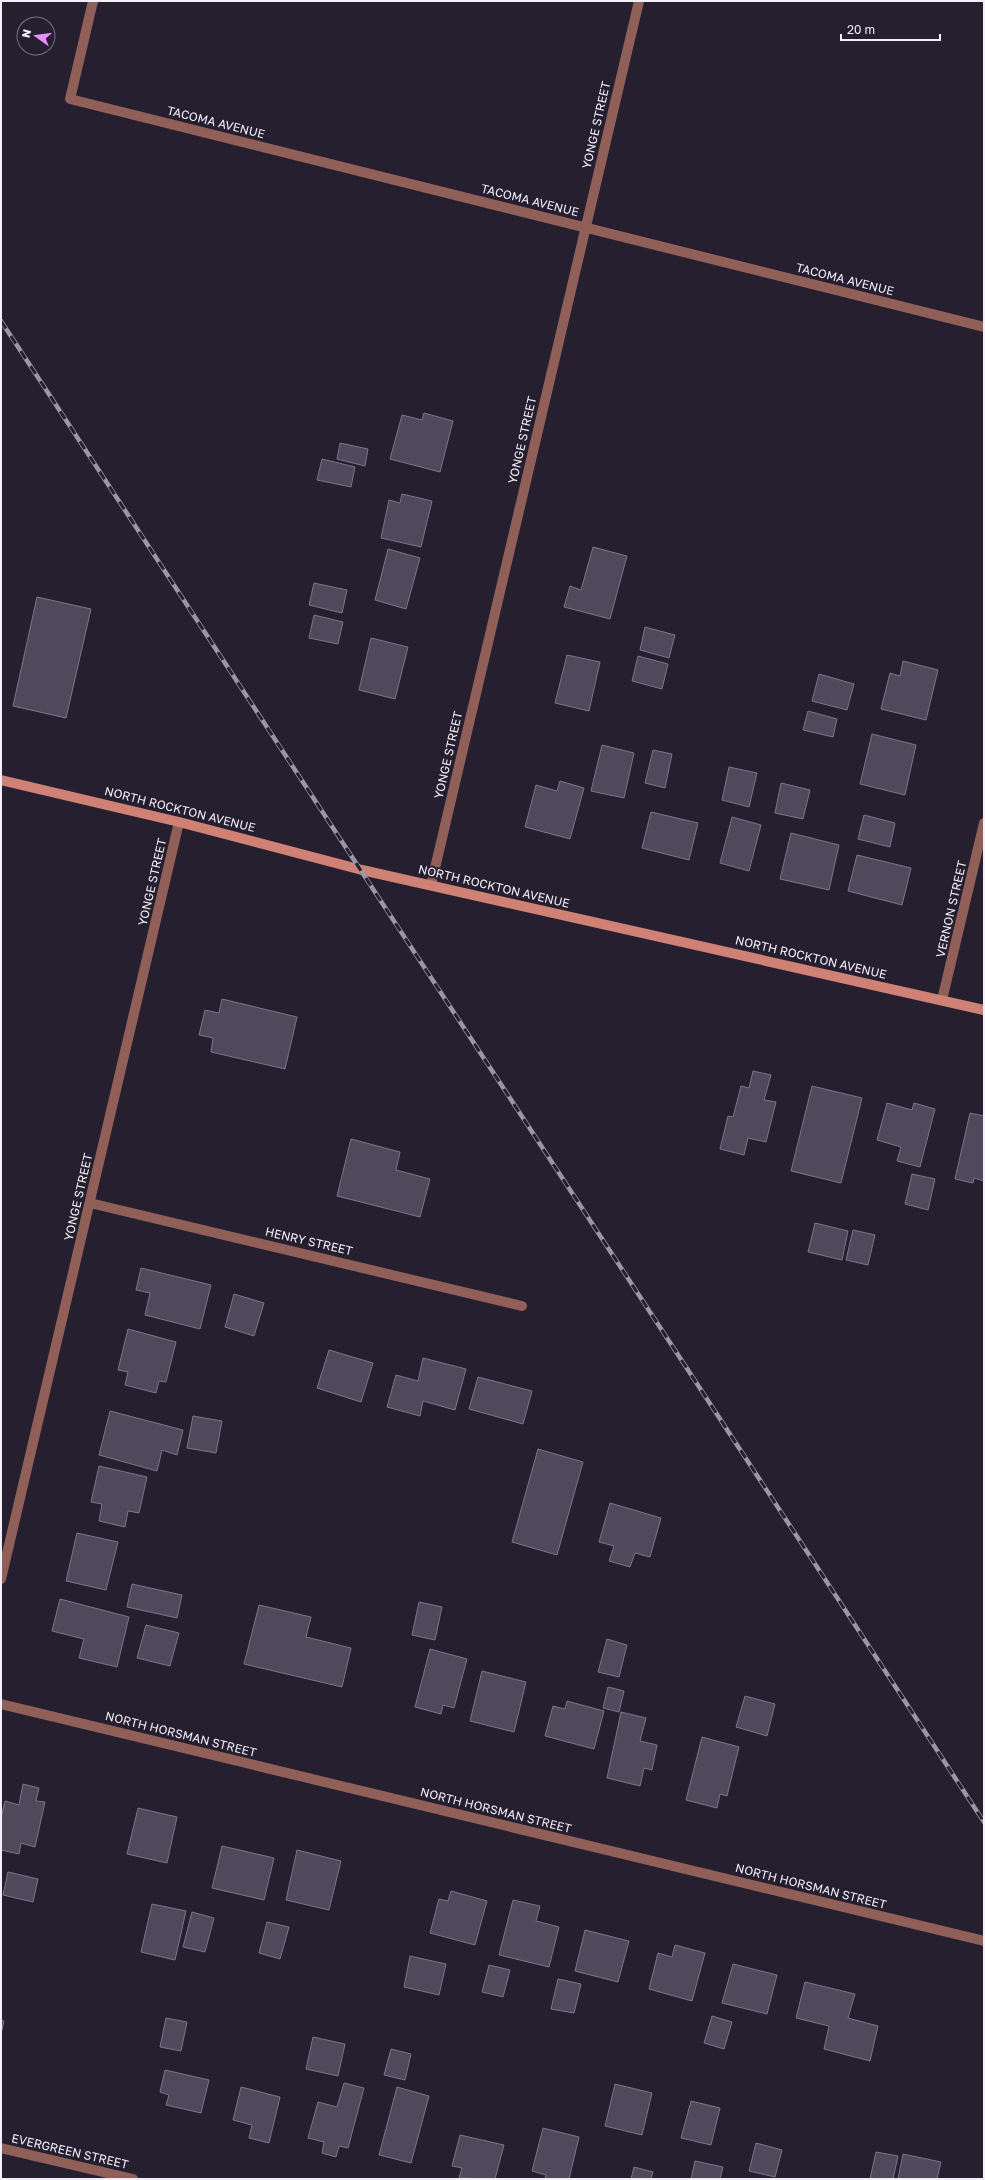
<svg xmlns="http://www.w3.org/2000/svg" width="985" height="2180" viewBox="0 0 985 2180" font-family="'Golos Text',sans-serif">
  <style>
    .building { fill: #50495c; stroke: #7d768a }
    .lines { fill: none; stroke-linecap: round; stroke-linejoin: round }
    .street { stroke: #905f58; stroke-width: 10 }
    .secondary { stroke: #d08175; stroke-width: 10 }
    .rail-casing { stroke: #9b96a4; stroke-width: 4.5 }
    .rail { stroke: #251f2f; stroke-width: 3; stroke-dasharray: 9; stroke-linecap: butt }
    .labels { text-anchor: middle; dominant-baseline: central; stroke-width: 4; stroke-linejoin: round; paint-order: stroke }
    .street-label { font-size: 12px; fill: #f2eefa; stroke: #251f2f }
  </style>
  <rect width="100%" height="100%" fill="#251f2f"/>
  <!-- building -->
  <g class="building">
    <polygon points="424,413 453,421 440,472 390,459 402,415 422,420"/>
    <polygon points="340,443 368,449 365,466 337,459"/>
    <polygon points="322,459 355,467 351,487 317,480"/>
    <polygon points="402,494 432,501 421,547 381,538 389,500 400,503"/>
    <polygon points="593,547 627,556 610,619 564,607 570,586 581,590"/>
    <polygon points="388,549 420,558 406,609 375,600"/>
    <polygon points="314,583 347,590 342,613 309,605"/>
    <polygon points="37,597 91,609 66,718 13,706"/>
    <polygon points="314,615 343,622 338,644 309,638"/>
    <polygon points="645,627 675,635 669,658 640,650"/>
    <polygon points="371,638 408,647 395,699 359,690"/>
    <polygon points="567,655 600,662 589,711 555,703"/>
    <polygon points="638,656 668,664 662,689 632,681"/>
    <polygon points="903,661 938,670 926,720 881,709 890,673 900,676"/>
    <polygon points="819,674 854,684 847,710 812,701"/>
    <polygon points="808,711 837,719 833,737 803,730"/>
    <polygon points="872,734 916,745 905,795 860,784"/>
    <polygon points="602,745 634,753 624,798 591,791"/>
    <polygon points="653,750 672,754 665,788 645,783"/>
    <polygon points="729,767 757,773 749,807 722,800"/>
    <polygon points="560,781 584,788 570,839 525,827 536,785 557,791"/>
    <polygon points="781,783 810,790 803,819 775,813"/>
    <polygon points="651,812 698,823 689,860 642,848"/>
    <polygon points="864,815 895,823 890,847 858,839"/>
    <polygon points="732,817 761,825 749,871 720,863"/>
    <polygon points="791,833 839,845 829,890 780,879"/>
    <polygon points="857,855 911,868 902,905 848,891"/>
    <polygon points="222,999 297,1017 285,1069 211,1052 213,1038 199,1035 205,1010 219,1013"/>
    <polygon points="753,1071 771,1075 764,1100 776,1102 766,1142 748,1138 744,1155 720,1149 728,1116 733,1117 741,1086 749,1088"/>
    <polygon points="812,1086 862,1098 841,1183 791,1171"/>
    <polygon points="887,1103 912,1110 914,1103 935,1109 920,1167 897,1161 901,1147 877,1140"/>
    <polygon points="970,1113 984,1116 984,1181 974,1178 973,1183 955,1179"/>
    <polygon points="351,1139 400,1152 396,1170 430,1179 420,1217 337,1196"/>
    <polygon points="912,1174 935,1179 928,1210 905,1204"/>
    <polygon points="815,1223 848,1231 842,1260 808,1252"/>
    <polygon points="853,1230 875,1235 868,1265 846,1260"/>
    <polygon points="141,1268 211,1285 200,1329 145,1315 150,1293 136,1290"/>
    <polygon points="234,1294 264,1303 254,1336 225,1327"/>
    <polygon points="128,1329 176,1342 166,1382 159,1381 156,1393 125,1385 128,1372 118,1370"/>
    <polygon points="329,1350 373,1363 361,1402 317,1388"/>
    <polygon points="423,1358 466,1369 455,1410 423,1401 420,1416 387,1407 396,1375 418,1381"/>
    <polygon points="478,1377 532,1391 523,1424 469,1409"/>
    <polygon points="110,1411 183,1430 177,1455 162,1450 157,1471 99,1455"/>
    <polygon points="193,1416 222,1421 216,1453 187,1448"/>
    <polygon points="538,1449 583,1462 557,1555 512,1542"/>
    <polygon points="99,1466 147,1477 139,1513 128,1511 125,1527 99,1521 102,1504 91,1502"/>
    <polygon points="610,1503 661,1518 650,1557 635,1553 630,1567 609,1561 614,1546 599,1542"/>
    <polygon points="77,1533 118,1542 106,1590 66,1581"/>
    <polygon points="132,1584 182,1595 177,1618 127,1607"/>
    <polygon points="60,1599 129,1617 117,1667 79,1658 84,1639 52,1631"/>
    <polygon points="419,1602 442,1607 435,1640 412,1635"/>
    <polygon points="259,1605 311,1617 306,1637 351,1648 342,1687 244,1664"/>
    <polygon points="146,1625 179,1633 170,1666 137,1658"/>
    <polygon points="607,1639 627,1645 619,1677 598,1672"/>
    <polygon points="430,1649 467,1659 454,1708 443,1705 441,1714 415,1707"/>
    <polygon points="482,1671 526,1682 514,1732 470,1721"/>
    <polygon points="608,1687 624,1691 619,1712 603,1708"/>
    <polygon points="745,1696 775,1704 767,1736 736,1727"/>
    <polygon points="567,1701 604,1711 594,1749 545,1736 553,1706 565,1709"/>
    <polygon points="621,1712 646,1718 640,1741 657,1745 652,1770 644,1768 640,1786 607,1778"/>
    <polygon points="702,1737 739,1747 727,1796 720,1794 717,1808 686,1800"/>
    <polygon points="23,1784 39,1788 36,1801 45,1802 35,1847 21,1843 19,1854 1,1850 1,1818 5,1801 19,1805"/>
    <polygon points="138,1808 177,1817 167,1863 127,1854"/>
    <polygon points="222,1846 274,1858 264,1900 212,1888"/>
    <polygon points="297,1850 341,1861 329,1910 286,1900"/>
    <polygon points="8,1872 38,1879 33,1902 3,1895"/>
    <polygon points="451,1891 487,1901 475,1945 430,1933 439,1899 448,1901"/>
    <polygon points="513,1900 540,1906 536,1921 559,1927 549,1967 499,1955"/>
    <polygon points="152,1904 186,1911 175,1960 141,1952"/>
    <polygon points="192,1912 214,1918 205,1952 183,1947"/>
    <polygon points="267,1922 289,1927 280,1959 259,1953"/>
    <polygon points="585,1930 629,1941 618,1982 575,1971"/>
    <polygon points="675,1945 705,1953 692,2001 649,1989 658,1953 672,1957"/>
    <polygon points="410,1956 446,1964 439,1995 404,1987"/>
    <polygon points="733,1964 777,1975 767,2014 722,2003"/>
    <polygon points="489,1965 510,1970 503,1997 482,1992"/>
    <polygon points="558,1979 581,1984 574,2013 551,2009"/>
    <polygon points="805,1982 855,1994 848,2018 878,2026 870,2061 824,2049 829,2026 796,2018"/>
    <polygon points="712,2016 732,2022 724,2049 704,2043"/>
    <polygon points="166,2018 187,2022 181,2051 160,2047"/>
    <polygon points="1,2020 4,2021 1,2034"/>
    <polygon points="313,2037 345,2044 338,2076 306,2069"/>
    <polygon points="391,2049 411,2054 405,2080 384,2075"/>
    <polygon points="165,2070 209,2080 201,2113 166,2105 169,2095 160,2092"/>
    <polygon points="344,2083 364,2088 348,2148 339,2146 336,2157 322,2153 324,2142 308,2138 318,2102 337,2107"/>
    <polygon points="615,2084 652,2093 642,2135 605,2126"/>
    <polygon points="241,2087 280,2097 269,2143 249,2138 252,2125 233,2120"/>
    <polygon points="397,2087 429,2096 411,2163 379,2155"/>
    <polygon points="691,2101 720,2108 711,2145 681,2138"/>
    <polygon points="543,2128 579,2137 569,2179 545,2179 546,2175 532,2171"/>
    <polygon points="460,2135 504,2145 495,2179 459,2178 462,2168 452,2166"/>
    <polygon points="756,2143 782,2150 775,2177 749,2171"/>
    <polygon points="876,2152 898,2156 893,2179 870,2179"/>
    <polygon points="903,2154 941,2162 937,2179 898,2179"/>
    <polygon points="695,2161 723,2167 720,2179 691,2179"/>
    <polygon points="634,2167 653,2172 651,2179 631,2179"/>
  </g>
  <g class="lines">
    <!-- street -->
    <g class="street">
      <polyline points="93,1 70,99 984,327"/>
      <polyline points="431,885 639,1"/>
      <polyline points="942,1000 984,823"/>
      <polyline points="90,1203 522,1306"/>
      <polyline points="1,1579 179,822"/>
      <polyline points="1,1704 984,1941"/>
      <polyline points="1,2148 133,2179"/>
    </g>
    <!-- secondary -->
    <polyline class="secondary" points="1,780 179,822 362,870 984,1010"/>
    <!-- rail casing -->
    <g class="rail-casing">
      <polyline id="rail" points="1,321 984,1822"/>
    </g>
    <!-- rail -->
    <use href="#rail" class="rail"/>
  </g>
  <g class="labels">
    <!-- street labels -->
    <g class="street-label">
      <text transform="translate(216 122) rotate(14)">TACOMA AVENUE</text>
      <text transform="translate(596 125) rotate(-77)">YONGE STREET</text>
      <text transform="translate(530 200) rotate(14)">TACOMA AVENUE</text>
      <text transform="translate(845 279) rotate(14)">TACOMA AVENUE</text>
      <text transform="translate(522 440) rotate(-77)">YONGE STREET</text>
      <text transform="translate(448 755) rotate(-77)">YONGE STREET</text>
      <text transform="translate(180 809) rotate(14)">NORTH ROCKTON AVENUE</text>
      <text transform="translate(152 882) rotate(-77)">YONGE STREET</text>
      <text transform="translate(494 886) rotate(13)">NORTH ROCKTON AVENUE</text>
      <text transform="translate(951 909) rotate(-77)">VERNON STREET</text>
      <text transform="translate(811 957) rotate(13)">NORTH ROCKTON AVENUE</text>
      <text transform="translate(78 1197) rotate(-77)">YONGE STREET</text>
      <text transform="translate(309 1241) rotate(13)">HENRY STREET</text>
      <text transform="translate(181 1734) rotate(14)">NORTH HORSMAN STREET</text>
      <text transform="translate(496 1810) rotate(14)">NORTH HORSMAN STREET</text>
      <text transform="translate(811 1886) rotate(14)">NORTH HORSMAN STREET</text>
      <text transform="translate(70 2151) rotate(13)">EVERGREEN STREET</text>
    </g>
  </g>
  <!-- border -->
  <rect width="985" height="2180" fill="none" stroke="#f2eefa" stroke-width="4"/>
  <!-- north arrow -->
  <g transform="translate(36 36) rotate(284)"><circle r="19" fill="#251f2f" stroke="#777280"/>
  <path d="M0-3L7 15L0 10L-7 15Z" fill="#e98eff"/>
  <text y="-6" font-size="11" font-weight="bold" text-anchor="middle" fill="#f2eefa">N</text>
  </g>
  <!-- scale -->
  <path d="M841 34v6h99v-6" fill="none" stroke="#f2eefa" stroke-width="2"/>
  <text x="847" y="34" font-size="12" fill="#f2eefa" stroke="#251f2f" stroke-width="3" paint-order="stroke">20 m</text>
</svg>
